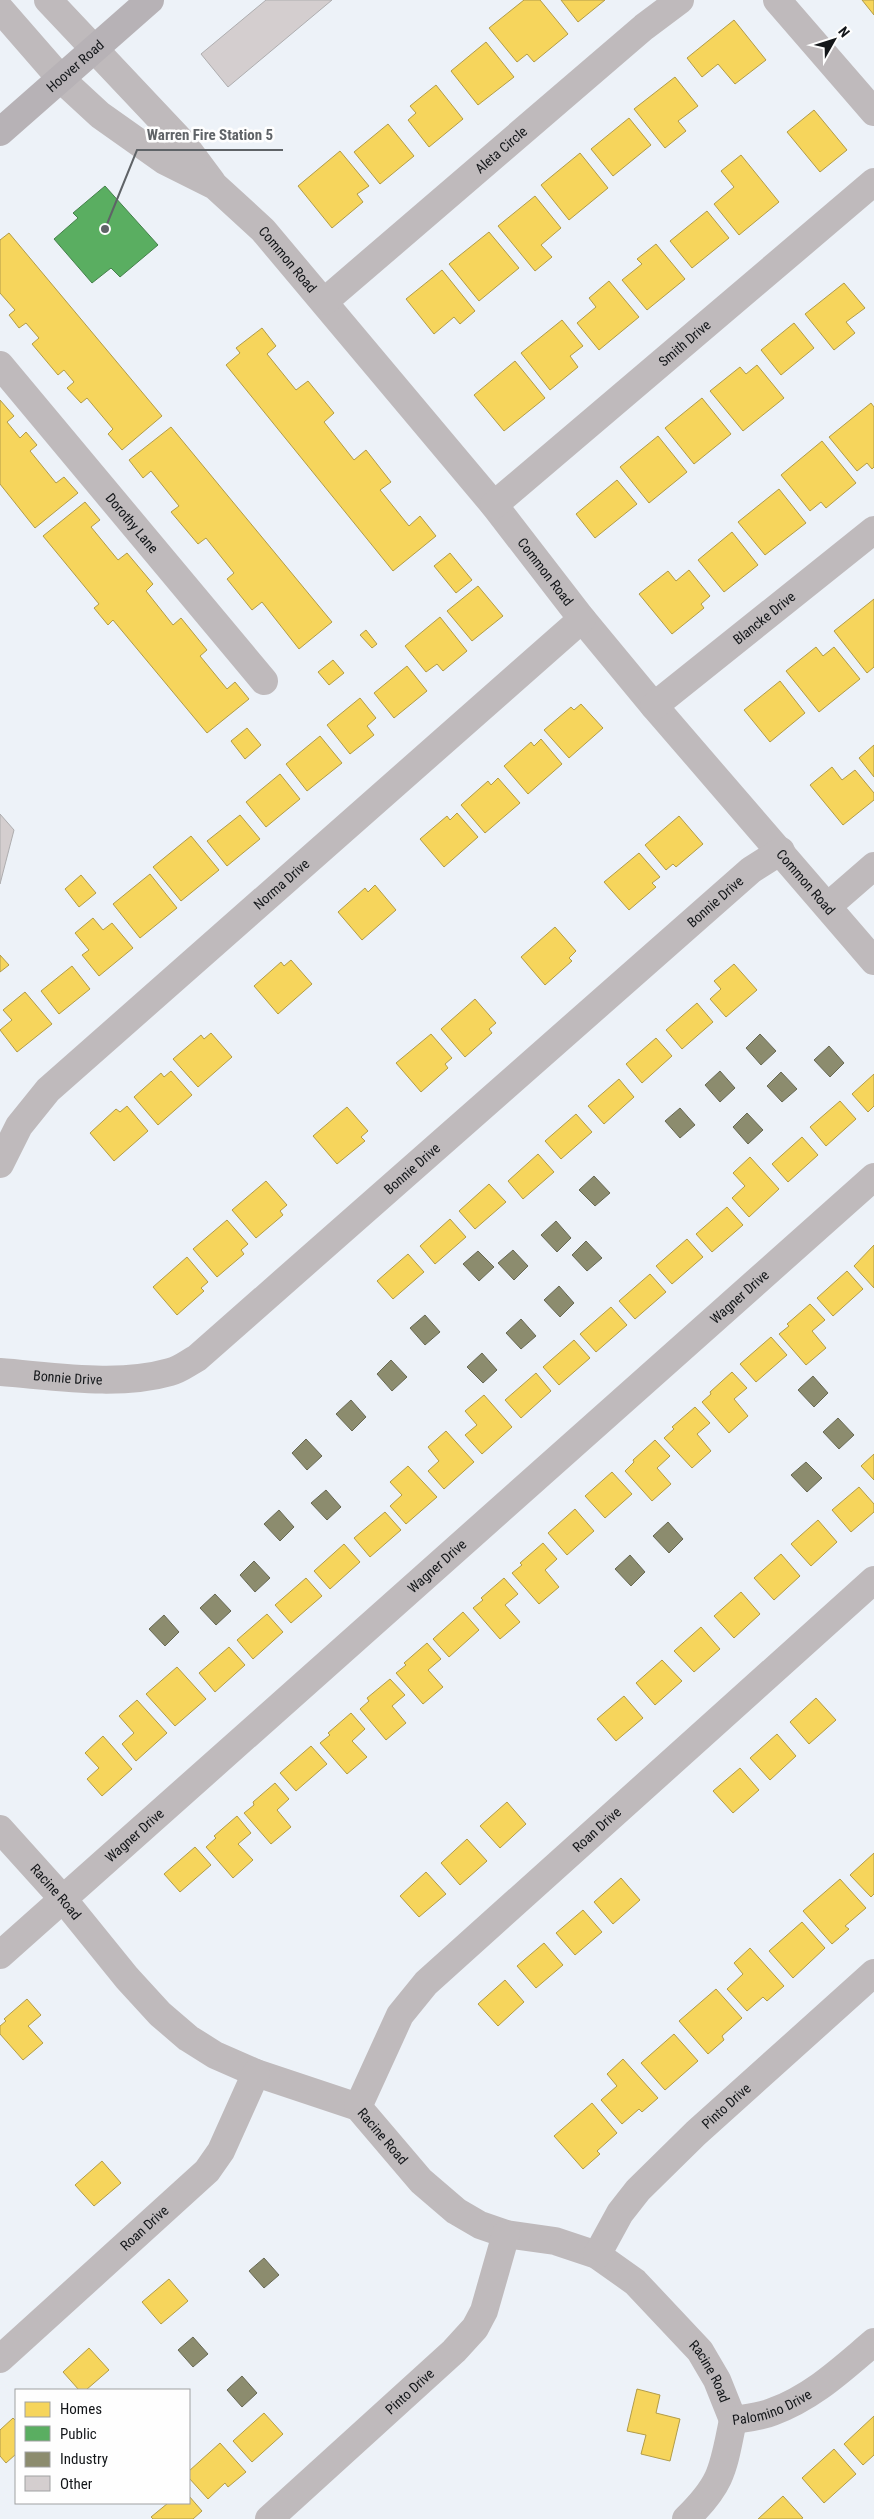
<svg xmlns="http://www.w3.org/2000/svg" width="874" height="2519" viewBox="0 0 874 2519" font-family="'Roboto Condensed',sans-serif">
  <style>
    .homes { fill: #f6d55c; stroke: #b29c48 }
    .public { fill: #5aae61; stroke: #45804b }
    .industry { fill: #8c8c6e; stroke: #686954 }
    .building { fill: #d4cecf; stroke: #aeadaf }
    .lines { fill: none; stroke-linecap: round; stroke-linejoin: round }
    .minor { stroke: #bfbabc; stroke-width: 28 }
    .major { stroke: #b7b2b6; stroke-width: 28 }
    .labels { text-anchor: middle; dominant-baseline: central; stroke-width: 5; stroke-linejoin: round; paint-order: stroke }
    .street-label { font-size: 14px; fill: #131619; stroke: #fefefe }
    .leader { fill: none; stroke: #5f6367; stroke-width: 2 }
    .callout-dot { fill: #5f6367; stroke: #fefefe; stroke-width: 2 }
    .callout-label { font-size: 15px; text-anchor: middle; font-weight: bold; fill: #5f6367; stroke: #fefefe; stroke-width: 5; stroke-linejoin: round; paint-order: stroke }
  </style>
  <rect width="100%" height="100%" fill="#edf2f8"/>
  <!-- homes -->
  <g class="homes">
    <polygon points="524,0 540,0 568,34 534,62 527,54 517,62 489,28"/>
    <polygon points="561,0 605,0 578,22"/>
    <polygon points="862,0 874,0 874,15"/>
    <polygon points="734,20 766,60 735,84 718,64 702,77 687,58"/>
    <polygon points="486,42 514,77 478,105 451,71"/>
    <polygon points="675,77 698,106 678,121 686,131 665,148 634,109"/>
    <polygon points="436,85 463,119 429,147 408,120 416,113 410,106"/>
    <polygon points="814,110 847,150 820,172 787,132"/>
    <polygon points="629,118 651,145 613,176 591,149"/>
    <polygon points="388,124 414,156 380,184 354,152"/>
    <polygon points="340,151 369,186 357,194 363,202 332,228 298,186"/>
    <polygon points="580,153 608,188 569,220 541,185"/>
    <polygon points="741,155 779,202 739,235 714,204 734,187 721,171"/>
    <polygon points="535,196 561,228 541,245 552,257 535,271 498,226"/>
    <polygon points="707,211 729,238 692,268 670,241"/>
    <polygon points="489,232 519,268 479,301 449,264"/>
    <polygon points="9,233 162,416 122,450 108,434 113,429 87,398 81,403 67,388 74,382 64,370 58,375 32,344 39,338 26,323 19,328 9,315 15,310 0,293 0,240"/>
    <polygon points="656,244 685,279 647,310 622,280 642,264 637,259"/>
    <polygon points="442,270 475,311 460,324 454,317 434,334 406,299"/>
    <polygon points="609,281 639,317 599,350 577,323 596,307 589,298"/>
    <polygon points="844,283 865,308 846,322 855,333 834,350 805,314"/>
    <polygon points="562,320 583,346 570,356 578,367 550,390 521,353"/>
    <polygon points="794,323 814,348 781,375 761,350"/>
    <polygon points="262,328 276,346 267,354 296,390 308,381 334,413 324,422 354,460 366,450 391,482 380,490 409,526 420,516 436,536 393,571 226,365 240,353 236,348"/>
    <polygon points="515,361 545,398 504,431 474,395"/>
    <polygon points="757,365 784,398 743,431 710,391 740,367 746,374"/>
    <polygon points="702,398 731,434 694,464 665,428"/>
    <polygon points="0,400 14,416 7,422 20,438 26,432 37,445 30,451 56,483 64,477 78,493 35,528 0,484"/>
    <polygon points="871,403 874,407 874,467 872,469 867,463 857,471 829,437"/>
    <polygon points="171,427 332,622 299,649 262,602 252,610 227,579 234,573 206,538 198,544 171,512 179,506 151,471 143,478 129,460"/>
    <polygon points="658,436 687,472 649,503 620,467"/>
    <polygon points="822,441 856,483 826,508 821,502 810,511 781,475"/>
    <polygon points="617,480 637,504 595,538 576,514"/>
    <polygon points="779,489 806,523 765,555 738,522"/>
    <polygon points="85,502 100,520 91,527 118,560 127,553 153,584 146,591 173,625 181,618 207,650 200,656 227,689 235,682 249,699 207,733 113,620 108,625 94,608 99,604 43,536"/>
    <polygon points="732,532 758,565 724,592 698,560"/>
    <polygon points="450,553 472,580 456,593 434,566"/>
    <polygon points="689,570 710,596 701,604 704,608 672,634 639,594 668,571 676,581"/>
    <polygon points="478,586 503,616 472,641 447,611"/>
    <polygon points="874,599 874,667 867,673 834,631"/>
    <polygon points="440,617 467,651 443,671 437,664 426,672 405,646"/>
    <polygon points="366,630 377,644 372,648 360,635"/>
    <polygon points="816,647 823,656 834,647 860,679 819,712 786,671"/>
    <polygon points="333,660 344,673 329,685 318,672"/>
    <polygon points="407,666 427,691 394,718 374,693"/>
    <polygon points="780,681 805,713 770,742 744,710"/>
    <polygon points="360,698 376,718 367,726 374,735 350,754 327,725"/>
    <polygon points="581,704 603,728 569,758 544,730 571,707 574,710"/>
    <polygon points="247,728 261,745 245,759 231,741"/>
    <polygon points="320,736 342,763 307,791 286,764"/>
    <polygon points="541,739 562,764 528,794 504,766 531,742 534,746"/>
    <polygon points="874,745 874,777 859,758"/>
    <polygon points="832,767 842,780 855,770 874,793 874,800 843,825 810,785"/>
    <polygon points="280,774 300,799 266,827 246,802"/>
    <polygon points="498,778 520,803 485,833 461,805 488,781 491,785"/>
    <polygon points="457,813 478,837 444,867 420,839 447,816 450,820"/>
    <polygon points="240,815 260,839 227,866 207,841"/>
    <polygon points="679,816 703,844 676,867 673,864 666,870 645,845"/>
    <polygon points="191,836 219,870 181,901 153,867"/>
    <polygon points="639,853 660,877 652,883 656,887 629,910 604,882"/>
    <polygon points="150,874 177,908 140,938 113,904"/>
    <polygon points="81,875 96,893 79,907 65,889"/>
    <polygon points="375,885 396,910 362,940 338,912 365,888 368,892"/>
    <polygon points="93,918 103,930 112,923 133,948 99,976 82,955 89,950 75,933"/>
    <polygon points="555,927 576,951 569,958 572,961 545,985 521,957"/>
    <polygon points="0,955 9,965 0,972"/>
    <polygon points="291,960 312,984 278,1014 254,986 281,962 284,966"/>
    <polygon points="734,964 757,990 726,1017 710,999 721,989 714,981"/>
    <polygon points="72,966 90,989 59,1014 41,991"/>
    <polygon points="25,992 52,1024 17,1052 0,1030 12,1020 3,1010"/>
    <polygon points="475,999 496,1023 489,1029 492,1033 465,1057 441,1029"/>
    <polygon points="697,1003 713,1022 682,1049 666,1030"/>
    <polygon points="211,1033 232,1057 198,1087 173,1059 201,1035 204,1039"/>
    <polygon points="431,1034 452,1058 445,1064 448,1068 421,1092 396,1063"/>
    <polygon points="656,1038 672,1056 642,1083 626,1064"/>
    <polygon points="171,1071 192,1095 158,1125 134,1097 161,1073 164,1077"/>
    <polygon points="874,1074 874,1106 868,1112 852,1094"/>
    <polygon points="619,1079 634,1097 604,1124 588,1106"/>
    <polygon points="840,1101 856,1119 826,1146 810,1127"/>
    <polygon points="127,1106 148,1131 114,1161 90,1133 116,1109 120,1112"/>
    <polygon points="347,1107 368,1131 361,1137 365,1141 337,1164 313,1136"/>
    <polygon points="576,1114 592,1132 561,1159 545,1141"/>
    <polygon points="802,1137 818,1155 788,1182 772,1164"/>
    <polygon points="538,1154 554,1172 523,1199 508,1181"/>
    <polygon points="750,1157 779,1189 749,1217 732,1198 745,1186 733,1173"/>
    <polygon points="266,1181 287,1205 280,1211 283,1215 256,1238 232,1210"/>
    <polygon points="489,1184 506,1202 475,1229 459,1211"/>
    <polygon points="727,1207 743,1225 712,1252 696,1234"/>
    <polygon points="450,1219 466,1237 435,1264 420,1246"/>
    <polygon points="227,1220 248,1244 241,1250 244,1254 217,1277 193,1249"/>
    <polygon points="687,1239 703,1257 672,1284 656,1266"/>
    <polygon points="874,1245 874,1288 854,1266"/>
    <polygon points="408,1254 424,1272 393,1299 377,1281"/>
    <polygon points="187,1257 208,1282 201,1288 204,1291 177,1315 153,1287"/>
    <polygon points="847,1271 863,1289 833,1316 817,1298"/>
    <polygon points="650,1274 666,1292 635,1319 619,1301"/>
    <polygon points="810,1304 825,1320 812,1331 826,1348 806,1365 779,1334 789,1326 787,1324"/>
    <polygon points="611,1307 627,1325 596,1352 580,1334"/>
    <polygon points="771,1337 787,1355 756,1382 740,1364"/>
    <polygon points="574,1340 590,1358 559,1385 543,1367"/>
    <polygon points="732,1372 747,1388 734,1399 748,1416 729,1433 702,1402 711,1394 710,1392"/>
    <polygon points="536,1373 551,1391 521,1418 505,1400"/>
    <polygon points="484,1395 512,1427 482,1454 465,1435 477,1425 465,1411"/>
    <polygon points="695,1407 710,1423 697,1434 711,1451 692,1468 664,1438 674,1429 672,1427"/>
    <polygon points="446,1431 474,1462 444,1489 428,1471 439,1461 428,1447"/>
    <polygon points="655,1440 670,1456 657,1468 671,1484 652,1501 625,1471 634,1462 633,1460"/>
    <polygon points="874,1454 874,1480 861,1466"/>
    <polygon points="408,1466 437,1497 406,1524 390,1506 402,1495 390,1482"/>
    <polygon points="612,1472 632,1494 605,1518 585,1496"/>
    <polygon points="859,1487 874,1504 874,1512 851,1532 832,1510"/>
    <polygon points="575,1509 594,1531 567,1555 548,1533"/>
    <polygon points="385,1512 401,1530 370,1557 354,1538"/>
    <polygon points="818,1520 837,1542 811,1566 791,1544"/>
    <polygon points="543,1543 557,1559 545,1570 559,1587 539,1604 512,1573 522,1565 520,1563"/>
    <polygon points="344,1544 360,1562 330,1589 314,1571"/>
    <polygon points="781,1554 800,1576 774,1600 754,1578"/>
    <polygon points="306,1578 322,1596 291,1623 275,1605"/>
    <polygon points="504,1578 518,1594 505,1605 520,1622 500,1639 473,1608 483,1600 481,1598"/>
    <polygon points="741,1592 760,1614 734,1638 714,1616"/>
    <polygon points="463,1612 479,1630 449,1657 433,1639"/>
    <polygon points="267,1614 283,1632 253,1659 237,1640"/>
    <polygon points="701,1627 720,1649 694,1672 674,1651"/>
    <polygon points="427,1643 441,1659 428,1670 443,1687 423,1704 396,1673 406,1665 404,1663"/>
    <polygon points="229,1647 245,1665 215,1692 199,1673"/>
    <polygon points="662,1660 682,1681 655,1705 636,1683"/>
    <polygon points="177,1667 206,1699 175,1726 146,1694"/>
    <polygon points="390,1679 405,1695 392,1706 406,1723 386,1740 360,1709 369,1701 367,1698"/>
    <polygon points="624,1696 643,1718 616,1741 597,1719"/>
    <polygon points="816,1698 836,1720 809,1744 790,1722"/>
    <polygon points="137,1700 167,1733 136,1761 122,1744 134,1733 119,1716"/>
    <polygon points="351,1713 365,1729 352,1741 367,1757 347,1774 320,1743 330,1735 328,1733"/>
    <polygon points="777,1734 796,1756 770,1780 750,1758"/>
    <polygon points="103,1736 132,1769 102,1796 87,1779 99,1768 85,1753"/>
    <polygon points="311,1746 327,1764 296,1791 280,1773"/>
    <polygon points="740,1768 759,1790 733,1813 713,1791"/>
    <polygon points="275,1783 289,1799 277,1810 291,1827 271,1844 244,1813 254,1805 253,1802"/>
    <polygon points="507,1802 526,1824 500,1848 480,1826"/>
    <polygon points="237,1816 251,1833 238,1844 253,1860 233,1878 206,1847 216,1838 214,1836"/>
    <polygon points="467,1839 487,1861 460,1885 441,1863"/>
    <polygon points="195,1847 211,1865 180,1892 164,1874"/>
    <polygon points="874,1853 874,1894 871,1897 850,1875"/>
    <polygon points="426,1872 446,1894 419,1917 400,1896"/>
    <polygon points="621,1878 640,1900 613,1924 594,1902"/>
    <polygon points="840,1879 866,1908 845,1926 849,1929 832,1944 803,1911"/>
    <polygon points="583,1910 602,1932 575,1955 556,1933"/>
    <polygon points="802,1922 825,1948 793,1978 769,1951"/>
    <polygon points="544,1943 563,1965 536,1988 517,1966"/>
    <polygon points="750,1948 784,1986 767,2001 763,1997 747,2011 727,1989 743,1974 734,1963"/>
    <polygon points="505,1980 524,2002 498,2026 478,2004"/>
    <polygon points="716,1989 742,2018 722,2036 724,2040 708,2054 679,2021"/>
    <polygon points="27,1999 41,2015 28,2026 43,2043 23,2060 0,2034 0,2026 6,2021 4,2019"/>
    <polygon points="674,2034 698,2061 665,2090 641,2063"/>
    <polygon points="623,2059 658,2098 642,2112 639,2109 622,2124 601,2100 617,2086 607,2074"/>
    <polygon points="592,2103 617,2133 597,2151 600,2154 583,2169 554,2136"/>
    <polygon points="102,2161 121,2183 94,2206 75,2185"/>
    <polygon points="169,2279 188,2301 161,2324 142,2302"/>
    <polygon points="89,2348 109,2370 86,2390 79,2390 63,2372"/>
    <polygon points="637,2389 660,2395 656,2413 680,2419 670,2461 641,2454 646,2435 627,2431"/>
    <polygon points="264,2413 283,2434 252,2462 233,2441"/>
    <polygon points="874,2416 874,2455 863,2465 844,2444"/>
    <polygon points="13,2418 16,2421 16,2454 6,2463 0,2456 0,2430"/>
    <polygon points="220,2443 246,2472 228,2487 225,2483 208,2499 189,2478 189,2471"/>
    <polygon points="834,2449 856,2474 824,2503 802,2478"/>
    <polygon points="189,2496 202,2511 193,2519 153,2519 151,2517 168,2503 189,2503"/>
    <polygon points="783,2496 803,2518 801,2519 758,2519"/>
  </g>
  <!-- public -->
  <polygon class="public" points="105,186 158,245 120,277 111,268 92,283 54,239 78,218 73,213"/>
  <!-- industry -->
  <g class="industry">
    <polygon points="760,1034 776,1051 761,1065 746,1048"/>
    <polygon points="829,1046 844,1063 830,1077 814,1060"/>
    <polygon points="720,1071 735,1088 720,1102 705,1085"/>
    <polygon points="781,1072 797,1089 782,1102 767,1086"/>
    <polygon points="680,1108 695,1125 680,1138 665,1121"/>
    <polygon points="747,1113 763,1130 748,1144 733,1127"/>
    <polygon points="594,1176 610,1193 595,1206 579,1190"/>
    <polygon points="556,1221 571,1238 557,1252 541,1235"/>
    <polygon points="586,1241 602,1258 587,1271 572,1255"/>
    <polygon points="513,1250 528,1266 514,1280 498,1263"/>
    <polygon points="478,1251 494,1267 479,1281 463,1264"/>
    <polygon points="559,1286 574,1303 560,1317 544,1300"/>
    <polygon points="425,1315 440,1332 425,1345 410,1328"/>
    <polygon points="521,1319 536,1336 521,1349 506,1333"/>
    <polygon points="482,1353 497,1370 483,1383 467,1367"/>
    <polygon points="391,1360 407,1377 392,1391 377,1374"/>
    <polygon points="813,1376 828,1393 814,1407 798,1390"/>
    <polygon points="351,1400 366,1417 352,1431 336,1414"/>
    <polygon points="838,1418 854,1435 839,1449 823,1432"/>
    <polygon points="306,1439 322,1456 307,1470 292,1453"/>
    <polygon points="806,1462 822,1478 807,1492 791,1475"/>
    <polygon points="326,1490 341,1507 327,1520 311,1503"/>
    <polygon points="279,1510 294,1527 280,1541 264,1524"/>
    <polygon points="668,1522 683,1539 669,1553 653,1536"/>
    <polygon points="630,1555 645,1572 631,1586 615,1569"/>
    <polygon points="254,1561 270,1578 255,1592 240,1575"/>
    <polygon points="215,1594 231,1611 216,1625 200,1608"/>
    <polygon points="164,1615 179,1632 165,1646 149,1629"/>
    <polygon points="264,2258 279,2275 264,2288 249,2271"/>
    <polygon points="193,2337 208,2354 193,2367 178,2350"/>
    <polygon points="242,2376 257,2393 242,2407 227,2390"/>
  </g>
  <!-- building -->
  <g class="building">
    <polygon points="266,0 332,0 228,87 201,54"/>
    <polygon points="0,814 14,830 0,884"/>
  </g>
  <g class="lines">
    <!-- minor -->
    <g class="minor">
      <polyline points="48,0 183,143 212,182"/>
      <polyline points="777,0 874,112"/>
      <path id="s1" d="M0,9l61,70 39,36 65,46 50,25 48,44 231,275 88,114 72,87 220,255"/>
      <path id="s2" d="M325,301l319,-274 36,-27"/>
      <path id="s3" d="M0,365l264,316"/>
      <path id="s4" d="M494,505l380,-323"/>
      <path id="s5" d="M654,706l220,-176"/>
      <polyline points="828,906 874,866"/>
      <path id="s6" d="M0,1164l19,-38 29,-36 534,-471"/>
      <path id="s7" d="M0,1372c53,4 118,15 170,0 9,-2 18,-9 27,-14l554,-488 30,-19"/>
      <path id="s8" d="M0,1829l63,70 64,79 33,36 28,24 27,17 41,18 102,34 63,74 35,30 24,14 26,9 49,7 42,14 38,27 65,69 17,29 16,40"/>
      <path id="s9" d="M0,1955l874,-778"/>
      <path id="s10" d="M358,2107l42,-92 26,-32 448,-403"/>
      <path id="s11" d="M597,2255l23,-42 18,-23 58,-57 178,-160"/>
      <path id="s12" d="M0,2359l207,-188 14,-20 35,-78"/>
      <path id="s13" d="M733,2420c13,-2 27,-3 39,-8 41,-15 70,-43 102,-70"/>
      <path id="s14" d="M269,2519l185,-168 21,-23 9,-17 22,-77"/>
      <path d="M686,2519c37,-36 37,-50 47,-99"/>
    </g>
    <!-- major -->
    <path class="major" id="s15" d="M0,132l150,-132"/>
  </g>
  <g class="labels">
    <!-- street labels -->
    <g class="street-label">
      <text stroke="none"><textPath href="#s15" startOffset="100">Hoover Road</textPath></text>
      <text stroke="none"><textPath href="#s2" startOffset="232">Aleta Circle</textPath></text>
      <text stroke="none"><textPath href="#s1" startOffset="385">Common Road</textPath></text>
      <text stroke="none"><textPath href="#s4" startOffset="250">Smith Drive</textPath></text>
      <text stroke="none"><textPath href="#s3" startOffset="206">Dorothy Lane</textPath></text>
      <text stroke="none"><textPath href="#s1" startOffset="790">Common Road</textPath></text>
      <text stroke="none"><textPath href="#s5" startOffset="141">Blancke Drive</textPath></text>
      <text stroke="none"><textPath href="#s1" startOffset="1195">Common Road</textPath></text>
      <text stroke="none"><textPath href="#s6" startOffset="400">Norma Drive</textPath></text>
      <text stroke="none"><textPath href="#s7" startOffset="892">Bonnie Drive</textPath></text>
      <text stroke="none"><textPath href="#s7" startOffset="488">Bonnie Drive</textPath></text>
      <text stroke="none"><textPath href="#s9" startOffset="990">Wagner Drive</textPath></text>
      <text stroke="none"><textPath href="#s7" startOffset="68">Bonnie Drive</textPath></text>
      <text stroke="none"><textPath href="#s9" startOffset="585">Wagner Drive</textPath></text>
      <text stroke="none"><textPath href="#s10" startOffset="372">Roan Drive</textPath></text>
      <text stroke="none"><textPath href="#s9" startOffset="180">Wagner Drive</textPath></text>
      <text stroke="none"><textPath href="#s8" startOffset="84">Racine Road</textPath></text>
      <text stroke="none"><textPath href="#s11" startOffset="199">Pinto Drive</textPath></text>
      <text stroke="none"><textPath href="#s8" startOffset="504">Racine Road</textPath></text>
      <text stroke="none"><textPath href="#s12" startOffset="195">Roan Drive</textPath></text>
      <text stroke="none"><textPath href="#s8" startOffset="922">Racine Road</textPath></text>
      <text stroke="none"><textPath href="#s14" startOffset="190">Pinto Drive</textPath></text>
      <text stroke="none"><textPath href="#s13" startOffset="41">Palomino Drive</textPath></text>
    </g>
  </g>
  <!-- callouts -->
  <path class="leader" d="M105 229L137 150H283"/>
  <circle class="callout-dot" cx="105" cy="229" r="5"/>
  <g class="callout-label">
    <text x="210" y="140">Warren Fire Station 5</text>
  </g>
  <!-- legend -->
  <rect x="15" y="2389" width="175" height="115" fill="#fefefe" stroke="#a0a1a2"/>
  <rect x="25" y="2402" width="25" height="15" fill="#f6d55c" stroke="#a0a1a2"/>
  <text x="60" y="2414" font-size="15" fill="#131619">Homes</text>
  <rect x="25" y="2426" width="25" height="15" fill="#5aae61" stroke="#a0a1a2"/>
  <text x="60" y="2439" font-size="15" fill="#131619">Public</text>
  <rect x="25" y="2452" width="25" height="15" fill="#8c8c6e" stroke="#a0a1a2"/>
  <text x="60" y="2464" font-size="15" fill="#131619">Industry</text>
  <rect x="25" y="2476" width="25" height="15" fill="#d4cecf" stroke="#a0a1a2"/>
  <text x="60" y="2489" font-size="15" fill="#131619">Other</text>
  <!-- north arrow -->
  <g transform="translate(834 40) rotate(51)" stroke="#fefefe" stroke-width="4" paint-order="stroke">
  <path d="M0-4L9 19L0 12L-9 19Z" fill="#131619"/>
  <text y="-8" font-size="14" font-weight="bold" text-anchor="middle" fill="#131619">N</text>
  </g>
</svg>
